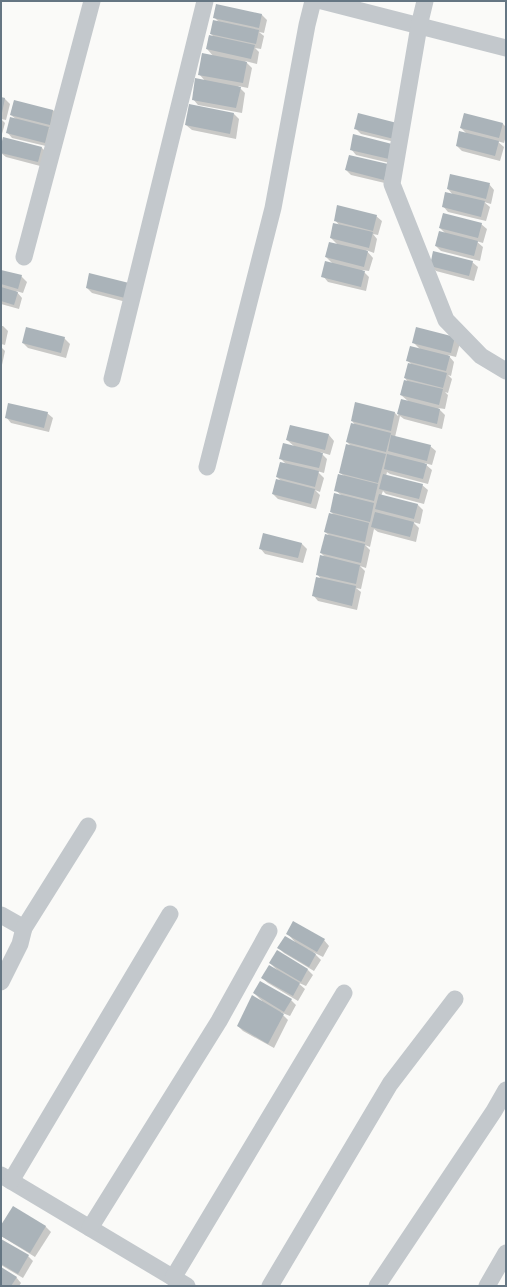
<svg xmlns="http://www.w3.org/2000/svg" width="507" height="1287" viewBox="0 0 507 1287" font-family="'Fira Sans',sans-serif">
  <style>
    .shadow { fill: #0003 }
    .building { fill: #aab3b9 }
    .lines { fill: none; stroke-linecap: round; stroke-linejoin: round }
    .street { stroke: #c3c8cc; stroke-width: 17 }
  </style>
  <rect width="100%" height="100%" fill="#fafaf8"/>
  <!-- shadow -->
  <g class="shadow">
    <polygon points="262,15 267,20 264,33 259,32 264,36 261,49 255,48 259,52 257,64 245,61 252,68 248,88 238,86 245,93 242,113 198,105 193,99 206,82 199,74 214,57 207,49 209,36 215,38 211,34 219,22 214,17"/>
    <polygon points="1,98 5,99 10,104 6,120 1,119"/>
    <polygon points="53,110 58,116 55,130 49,128 54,133 50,147 12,138 7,132 17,120 11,115"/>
    <polygon points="234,114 239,119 236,139 192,130 186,125"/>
    <polygon points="1,119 5,123 2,134 1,134"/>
    <polygon points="503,124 506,127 506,136 504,143 497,141 504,147 500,161 462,151 457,146 460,132 467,134 461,128"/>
    <polygon points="355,128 402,129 399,143 361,134"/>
    <polygon points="4,138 42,148 47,153 44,167 6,157 1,153"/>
    <polygon points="351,149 397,150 394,164 356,155"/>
    <polygon points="387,165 389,184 351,175 346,170"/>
    <polygon points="489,184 494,190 491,204 484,202 490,207 486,221 448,212 443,206 453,195 448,189"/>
    <polygon points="376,216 382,221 378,235 373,234 377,239 374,253 366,250 373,258 369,271 362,270 369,277 366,291 328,282 323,276 334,265 326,257 338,245 331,238 339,225 335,220"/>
    <polygon points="481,224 487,229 483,243 476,241 483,247 480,261 441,251 436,246 446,234 440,228"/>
    <polygon points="472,262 478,267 474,281 436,271 431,266"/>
    <polygon points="1,271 21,276 27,282 23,293 16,291 22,298 19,309 1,304"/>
    <polygon points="128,284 130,303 92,293 87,288"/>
    <polygon points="1,326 3,326 8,331 5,345 1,344"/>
    <polygon points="64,338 70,344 66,358 28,348 23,343"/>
    <polygon points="454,338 460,343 456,357 448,355 454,362 451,376 448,375 452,379 448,393 445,392 448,395 445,409 438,408 445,415 442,429 404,419 400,416 395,437 430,446 436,451 432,465 424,463 432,470 428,484 390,474 387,472 386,476 422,485 428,490 424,504 386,494 383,491 381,496 418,505 423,510 420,524 413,522 419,528 416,542 378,532 374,529 370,547 365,545 370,550 366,568 360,566 365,571 361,589 356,588 361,592 357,610 318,601 313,595 321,579 317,574 326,558 321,553 330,536 325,532 334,515 331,512 341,495 335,490 344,476 340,473 352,447 347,442 356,426 352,421 395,413 398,416 402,400 408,401 401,395 408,382 405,378 412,365 408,361 420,349 413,342"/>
    <polygon points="1,347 5,351 2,365 1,365"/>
    <polygon points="47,413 53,418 49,432 11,423 6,417"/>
    <polygon points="291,426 329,435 334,441 330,455 320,452 327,459 324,473 317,471 324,478 320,492 315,490 320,495 316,509 278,499 273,494 281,481 277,477 286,464 280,458 295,447 287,440"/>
    <polygon points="264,534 302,544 307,549 303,563 265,554 260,548"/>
    <polygon points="287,933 324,940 329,946 323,957 313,952 321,960 314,971 284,953 279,948 295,942"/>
    <polygon points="277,952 308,970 313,975 306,986 297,982 305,989 298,1001 268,983 262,978 278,971 270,963"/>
    <polygon points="254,993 291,1000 296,1005 290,1016 280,1012 288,1020 274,1048 243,1031 238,1026 262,1001"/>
    <polygon points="45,1226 51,1232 35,1257 1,1236 1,1227"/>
    <polygon points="1,1240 28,1256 33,1261 23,1278 1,1265"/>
    <polygon points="1,1269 16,1277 21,1283 19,1286 1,1286"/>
  </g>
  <!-- building -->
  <g class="building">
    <polygon points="216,4 262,14 259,28 213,18"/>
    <polygon points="213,20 259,30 256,44 210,34"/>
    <polygon points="209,35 255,45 251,59 206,49"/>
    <polygon points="202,53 247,62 243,83 198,75"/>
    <polygon points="195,78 241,87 236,108 192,100"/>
    <polygon points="1,97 5,98 2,113 1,113"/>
    <polygon points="14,100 53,110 50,125 10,115"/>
    <polygon points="189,104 234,113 230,134 185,125"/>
    <polygon points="358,113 397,123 394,139 354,129"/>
    <polygon points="464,113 503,123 499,138 460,128"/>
    <polygon points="10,117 49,127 45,143 6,133"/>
    <polygon points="459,131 499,141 495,156 456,146"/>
    <polygon points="353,134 392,144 389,159 350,150"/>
    <polygon points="3,137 42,147 38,162 1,153 1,145"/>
    <polygon points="349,155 388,164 384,180 345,170"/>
    <polygon points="450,174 490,183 486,199 447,189"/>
    <polygon points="445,192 485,201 481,217 442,207"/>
    <polygon points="337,205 377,215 373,231 334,221"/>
    <polygon points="443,213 482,223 478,238 439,228"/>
    <polygon points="333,223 373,232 369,248 330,238"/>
    <polygon points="439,231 478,241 474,256 435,246"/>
    <polygon points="329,242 368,251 364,267 325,257"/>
    <polygon points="433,251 473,261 469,276 430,266"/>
    <polygon points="325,261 365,271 361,287 321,277"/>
    <polygon points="1,270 22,275 18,289 1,284"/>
    <polygon points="89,273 129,283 125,298 86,288"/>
    <polygon points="1,287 18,292 14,305 1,301"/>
    <polygon points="26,327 65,337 61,353 22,343"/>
    <polygon points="416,327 455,337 451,353 412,343"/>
    <polygon points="410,346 450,356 446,371 406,361"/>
    <polygon points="408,363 447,373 443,388 404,378"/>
    <polygon points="404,380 443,389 439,405 400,395"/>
    <polygon points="401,399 440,409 437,424 397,414"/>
    <polygon points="355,402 395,412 391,431 351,421"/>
    <polygon points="8,403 48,412 44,428 5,418"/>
    <polygon points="351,423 391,433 386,452 346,442"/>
    <polygon points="290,425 329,434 325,450 286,440"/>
    <polygon points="391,435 431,445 427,461 388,451"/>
    <polygon points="283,443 323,453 319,468 279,459"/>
    <polygon points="346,444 386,454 378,483 339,473"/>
    <polygon points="387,454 427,464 423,479 384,469"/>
    <polygon points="280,462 319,471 315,487 276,477"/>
    <polygon points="338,474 378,484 374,501 334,491"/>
    <polygon points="383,474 423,484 419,499 379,489"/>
    <polygon points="276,479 315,489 311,504 272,494"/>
    <polygon points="334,493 374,503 370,522 330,512"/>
    <polygon points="379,494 418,504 414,519 375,509"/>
    <polygon points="375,512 414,522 410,537 371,527"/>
    <polygon points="329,513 369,523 365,542 324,532"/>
    <polygon points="263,533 302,543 298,558 259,549"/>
    <polygon points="325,534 365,544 361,563 320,553"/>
    <polygon points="320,555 360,565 356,584 316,575"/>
    <polygon points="316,577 356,586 352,606 312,596"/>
    <polygon points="293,921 325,939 317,952 286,934"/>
    <polygon points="285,936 316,954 309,967 277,948"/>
    <polygon points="277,950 308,969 301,982 269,963"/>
    <polygon points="269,965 300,983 293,996 261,978"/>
    <polygon points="260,981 292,999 284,1012 253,993"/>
    <polygon points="252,995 284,1014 268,1044 237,1026"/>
    <polygon points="13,1206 46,1226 30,1253 1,1236 1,1225"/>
    <polygon points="1,1239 29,1255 18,1274 1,1264"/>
    <polygon points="1,1267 17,1277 11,1286 1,1286"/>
  </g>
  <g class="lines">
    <!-- street -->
    <g class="street">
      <polyline points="322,1 506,48"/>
      <polyline points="425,1 419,26 392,184 446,320 481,356 506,371"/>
      <polyline points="24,257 92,1"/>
      <polyline points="112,379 205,1"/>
      <polyline points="207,467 273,208 307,25 313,1"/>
      <polyline points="1,915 24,928"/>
      <polyline points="1,982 20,944 24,928 88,826"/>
      <polyline points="1,1175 187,1286"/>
      <polyline points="11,1181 170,914"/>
      <polyline points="90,1228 219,1021 269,931"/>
      <polyline points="173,1278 344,993"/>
      <polyline points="270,1286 390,1084 455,999"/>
      <polyline points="377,1286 494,1111 506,1090"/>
      <polyline points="487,1286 506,1253"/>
    </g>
  </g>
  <!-- border -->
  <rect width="507" height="1287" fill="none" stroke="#657683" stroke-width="4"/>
</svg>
